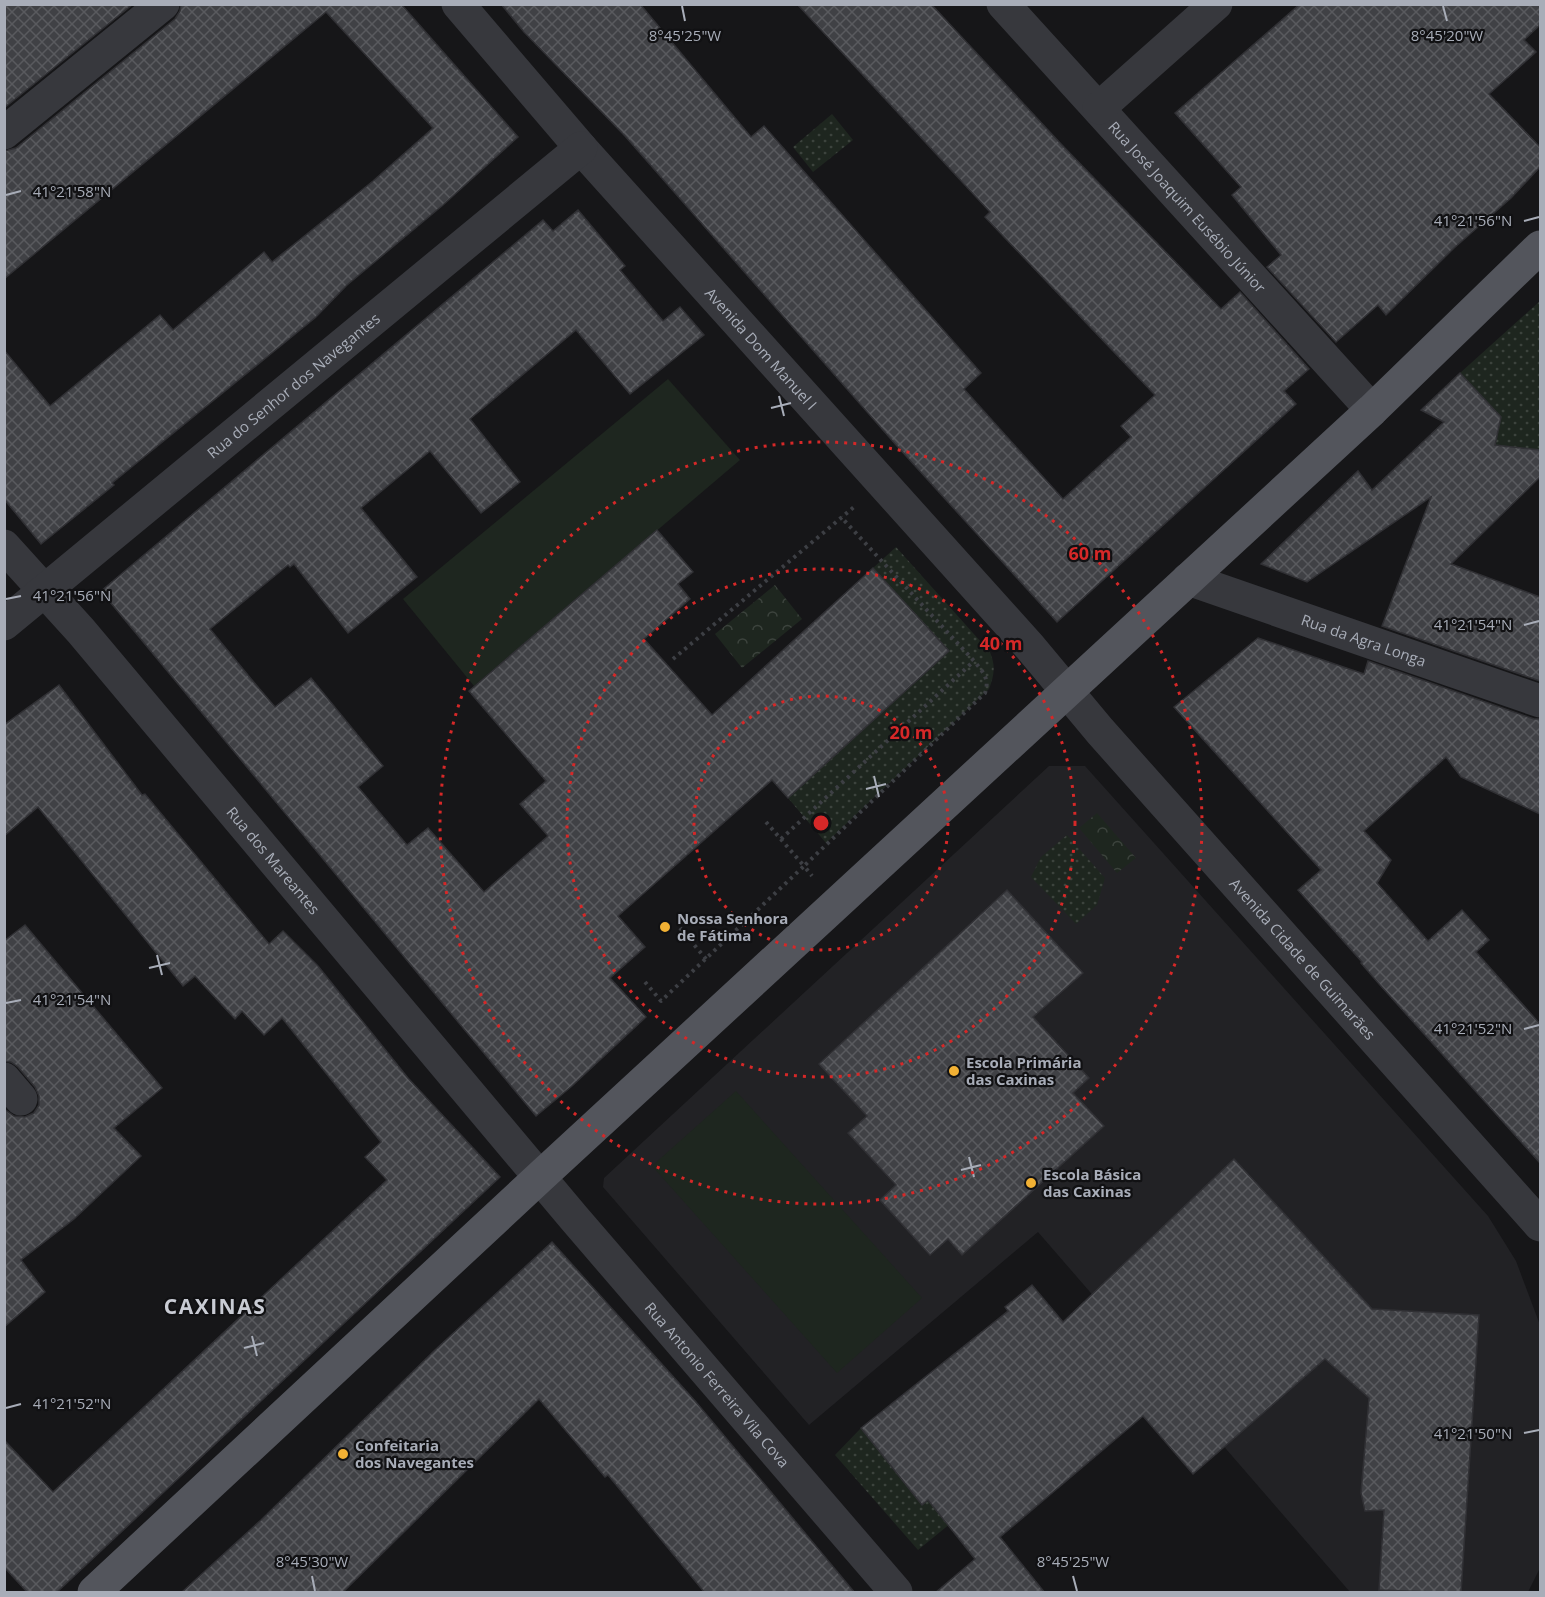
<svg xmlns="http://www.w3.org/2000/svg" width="1545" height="1597" viewBox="0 0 1545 1597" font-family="'Open Sans',sans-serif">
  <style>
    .built { fill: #222225 }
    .forest { fill: url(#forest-crowns) }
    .garden { fill: url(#garden-dots) }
    .pitch { fill: #1e261f }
    .building { fill: url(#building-cross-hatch); stroke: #303034; stroke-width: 1.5 }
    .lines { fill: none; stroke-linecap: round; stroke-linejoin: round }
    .path { stroke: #3d3f44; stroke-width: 4; stroke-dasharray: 3 4.5; stroke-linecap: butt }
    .minor { stroke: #37383d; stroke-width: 33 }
    .major { stroke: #53555c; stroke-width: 33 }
    .ticks { fill: none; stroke: #a8adb8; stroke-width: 2 }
    .ring { fill: none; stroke: #d62828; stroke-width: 3; stroke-dasharray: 3 6 }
    .poi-dot { fill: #f2b134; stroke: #111113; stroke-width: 2 }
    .labels { text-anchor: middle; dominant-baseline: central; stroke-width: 4.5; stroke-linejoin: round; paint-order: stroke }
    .street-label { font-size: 15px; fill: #a8adb8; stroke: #111113 }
    .poi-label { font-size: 15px; font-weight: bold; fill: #a8adb8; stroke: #111113; text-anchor: start }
    .district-label { font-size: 21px; font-weight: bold; letter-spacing: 1.5px; fill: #c9ccd4; stroke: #111113 }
    .ticks-label { font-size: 15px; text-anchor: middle; fill: #a8adb8; stroke: #111113; stroke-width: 4.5; stroke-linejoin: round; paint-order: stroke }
    .centre { fill: #d62828; stroke: #111113; stroke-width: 3 }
    .ring-label { font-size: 18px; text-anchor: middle; font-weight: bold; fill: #d62828; stroke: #111113; stroke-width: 4.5; stroke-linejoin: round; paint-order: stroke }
  </style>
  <defs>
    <pattern id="forest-crowns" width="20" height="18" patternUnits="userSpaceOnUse" patternTransform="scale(1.5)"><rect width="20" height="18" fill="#1e261f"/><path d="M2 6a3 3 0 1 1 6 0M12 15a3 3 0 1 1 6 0" fill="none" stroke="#3c433d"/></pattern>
    <pattern id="garden-dots" width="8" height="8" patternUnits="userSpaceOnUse" patternTransform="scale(1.5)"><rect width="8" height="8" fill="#1e261f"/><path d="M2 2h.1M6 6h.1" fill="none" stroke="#3c433d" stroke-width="1.8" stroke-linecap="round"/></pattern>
    <pattern id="building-cross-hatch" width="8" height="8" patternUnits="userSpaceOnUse" patternTransform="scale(1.5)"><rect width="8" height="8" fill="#404145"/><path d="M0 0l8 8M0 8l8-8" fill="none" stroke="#595a5e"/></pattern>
  </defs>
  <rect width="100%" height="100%" fill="#161618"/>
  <!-- built -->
  <polygon class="built" points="1049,766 1085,766 1488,1216 1516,1261 1540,1325 1540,1568 1528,1592 1350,1592 1038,1232 809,1425 603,1187 604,1178"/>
  <!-- forest -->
  <g class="forest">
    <polygon points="775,585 802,619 742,668 715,634"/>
    <polygon points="1097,813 1136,858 1117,873 1079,828"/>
  </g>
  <!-- garden -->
  <g class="garden">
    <polygon points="832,114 853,140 813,172 793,147"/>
    <polygon points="1540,301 1540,450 1495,445 1501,417 1460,373"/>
    <path d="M896,547l94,105c6,15 4,23 -1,37l-163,154 -38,-45 161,-147 -76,-83z"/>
    <polygon points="1067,835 1105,878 1097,905 1076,924 1031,877 1041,857"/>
    <polygon points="861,1428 922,1505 969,1468 1059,1435 918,1550 835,1455"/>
  </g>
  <!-- pitch -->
  <g class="pitch">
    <polygon points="668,379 740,460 474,686 403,599"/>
    <polygon points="736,1091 922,1298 837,1373 652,1166"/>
  </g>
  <!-- building -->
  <g class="building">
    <polygon points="4,4 133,4 4,108"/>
    <polygon points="181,4 401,4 518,137 443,205 347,285 316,317 112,483 114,485 41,544 4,499 4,350 50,406 160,315 173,330 264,252 272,262 373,181 433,128 326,12 4,279 4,151 16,148 175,19 180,11"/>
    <polygon points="501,4 640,4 751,137 764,126 981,373 964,389 1063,499 1131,437 1121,426 1155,395 985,217 990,212 797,4 931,4 1061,144 1221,309 1240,292 1309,369 1284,391 1296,404 1057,622 897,446 625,136 524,32"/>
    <polygon points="1300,4 1540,4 1540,25 1524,40 1536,52 1489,94 1540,147 1540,167 1511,198 1454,248 1386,315 1378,305 1336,342 1267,267 1281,255 1232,195 1241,187 1175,113"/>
    <polygon points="578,210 625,266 620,270 663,321 680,307 704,335 630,394 576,330 470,419 520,482 481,513 430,451 361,508 417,577 348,633 294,564 290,567 288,565 210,629 252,680 275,707 311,678 383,766 358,787 407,845 428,828 484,892 548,836 520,804 546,781 469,691 657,530 693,572 678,584 690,599 644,639 712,715 873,568 949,651 788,798 772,780 618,916 645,947 610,978 646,1017 572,1086 536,1116 101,591 543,220 553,231"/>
    <polygon points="1460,373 1501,417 1495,445 1540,450 1540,477 1451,564 1540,597 1540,681 1382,626 1431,497 1307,582 1261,564 1358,471 1372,490 1444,422 1421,410"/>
    <polygon points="1258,638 1364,674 1368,661 1534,719 1540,719 1540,814 1461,777 1446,757 1364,831 1391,860 1377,883 1428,941 1462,910 1489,940 1476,952 1540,1024 1540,1163 1380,985 1361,963 1362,962 1298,890 1321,870 1174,707"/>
    <polygon points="59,685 142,795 145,794 269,944 283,931 318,966 408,1078 500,1177 56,1593 28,1593 4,1567 4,1440 53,1492 387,1180 365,1157 381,1142 282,1018 264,1035 242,1011 235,1019 195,976 183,986 38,807 4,836 4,725"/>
    <polygon points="1007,890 1083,973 1033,1017 1089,1078 1073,1093 1104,1126 962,1255 948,1239 930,1255 880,1200 896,1185 848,1133 867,1116 819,1064"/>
    <polygon points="25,925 162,1088 114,1128 141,1156 74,1219 21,1260 45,1292 4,1327 4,1109 14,1116 25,1117 34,1113 39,1105 39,1096 35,1087 18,1067 11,1062 4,1061 4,941"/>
    <polygon points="1234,1159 1372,1309 1479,1315 1461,1593 1379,1590 1384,1510 1365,1511 1361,1493 1369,1398 1325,1359 1193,1474 1143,1416 1000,1537 1045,1593 935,1593 975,1559 928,1500 922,1505 861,1428 1008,1311 1005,1307 1032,1285 1063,1322"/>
    <polygon points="552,1242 696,1402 855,1593 705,1593 608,1475 605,1477 539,1399 342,1593 181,1593 261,1520 435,1350"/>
  </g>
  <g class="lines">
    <!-- path -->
    <g class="path">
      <polyline points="673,659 854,507"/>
      <path d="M766,822l38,44 181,-173c5,-14 -2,-21 -11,-32l-133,-144"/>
      <polyline points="781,839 974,661"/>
      <polyline points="680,928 706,959"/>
      <polyline points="645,982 661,1001 804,866 812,876"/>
    </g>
    <!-- minor -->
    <g class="minor">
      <path id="s1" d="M458,4l123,144 449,499 70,84 440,494"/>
      <path id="s2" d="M1003,4l369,406"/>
      <polyline points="1099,108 1216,4"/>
      <polyline points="4,133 163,4"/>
      <path id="s3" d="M4,546l77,85 493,587 322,374"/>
      <path id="s4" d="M1188,579l352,122"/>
      <path id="s5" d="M4,624l577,-476"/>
      <polyline points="4,1079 21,1099"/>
    </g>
    <!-- major -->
    <polyline class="major" points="94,1592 540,1177 1372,410 1540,247"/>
  </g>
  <!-- ticks -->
  <path class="ticks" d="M682,6l3,15M1443,6l4,15M6,195l15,-4M1524,221l15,-4M779,396l5,20M771,408l20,-5M6,599l15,-3M1524,625l15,-4M874,776l5,21M866,789l20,-5M157,955l5,20M149,968l21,-5M6,1003l15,-3M1524,1029l15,-4M969,1157l5,20M961,1170l20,-5M252,1336l5,20M244,1348l20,-5M6,1408l15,-4M1524,1433l15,-3M312,1576l3,15M1073,1576l4,15"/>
  <!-- distance rings -->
  <g class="ring">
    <circle cx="821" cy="823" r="127"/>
    <circle cx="821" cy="823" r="254"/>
    <circle cx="821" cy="823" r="381"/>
  </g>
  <!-- markers -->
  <g class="poi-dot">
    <circle cx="665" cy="927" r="6"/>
    <circle cx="954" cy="1071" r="6"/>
    <circle cx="1031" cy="1183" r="6"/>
    <circle cx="343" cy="1454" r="6"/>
  </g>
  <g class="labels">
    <!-- street labels -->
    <g class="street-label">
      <text stroke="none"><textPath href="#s2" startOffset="274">Rua José Joaquim Eusébio Júnior</textPath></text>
      <text stroke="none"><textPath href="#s1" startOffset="459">Avenida Dom Manuel I</textPath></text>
      <text stroke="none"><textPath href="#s5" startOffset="375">Rua do Senhor dos Navegantes</textPath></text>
      <text stroke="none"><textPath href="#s4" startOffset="186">Rua da Agra Longa</textPath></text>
      <text stroke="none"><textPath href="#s3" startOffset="414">Rua dos Mareantes</textPath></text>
      <text stroke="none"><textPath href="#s1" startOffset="1275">Avenida Cidade de Guimarães</textPath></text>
      <text stroke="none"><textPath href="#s3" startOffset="1101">Rua Antonio Ferreira Vila Cova</textPath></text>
    </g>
    <!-- poi labels -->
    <g class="poi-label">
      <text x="677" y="918">Nossa Senhora<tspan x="677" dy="17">de Fátima</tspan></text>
      <text x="966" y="1062">Escola Primária<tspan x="966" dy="17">das Caxinas</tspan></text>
      <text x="1043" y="1174">Escola Básica<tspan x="1043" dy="17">das Caxinas</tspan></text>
      <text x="355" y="1445">Confeitaria<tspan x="355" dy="17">dos Navegantes</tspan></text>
    </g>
    <!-- district labels -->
    <g class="district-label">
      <text x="215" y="1306">CAXINAS</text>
    </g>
  </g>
  <g class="ticks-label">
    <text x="1447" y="41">8°45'20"W</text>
    <text x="685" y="41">8°45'25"W</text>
    <text x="72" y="197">41°21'58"N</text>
    <text x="1473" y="226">41°21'56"N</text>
    <text x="72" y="601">41°21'56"N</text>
    <text x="1473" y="630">41°21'54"N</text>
    <text x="72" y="1005">41°21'54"N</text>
    <text x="1473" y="1034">41°21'52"N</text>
    <text x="72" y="1409">41°21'52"N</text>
    <text x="1473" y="1439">41°21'50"N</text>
    <text x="312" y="1567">8°45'30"W</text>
    <text x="1073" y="1567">8°45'25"W</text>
  </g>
  <circle cx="821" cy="823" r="9" class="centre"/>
  <g class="ring-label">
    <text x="1090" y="560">60 m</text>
    <text x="1001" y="650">40 m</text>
    <text x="911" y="739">20 m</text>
  </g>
  <!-- border -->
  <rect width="1545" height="1597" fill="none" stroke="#a8adb8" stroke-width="12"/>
</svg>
